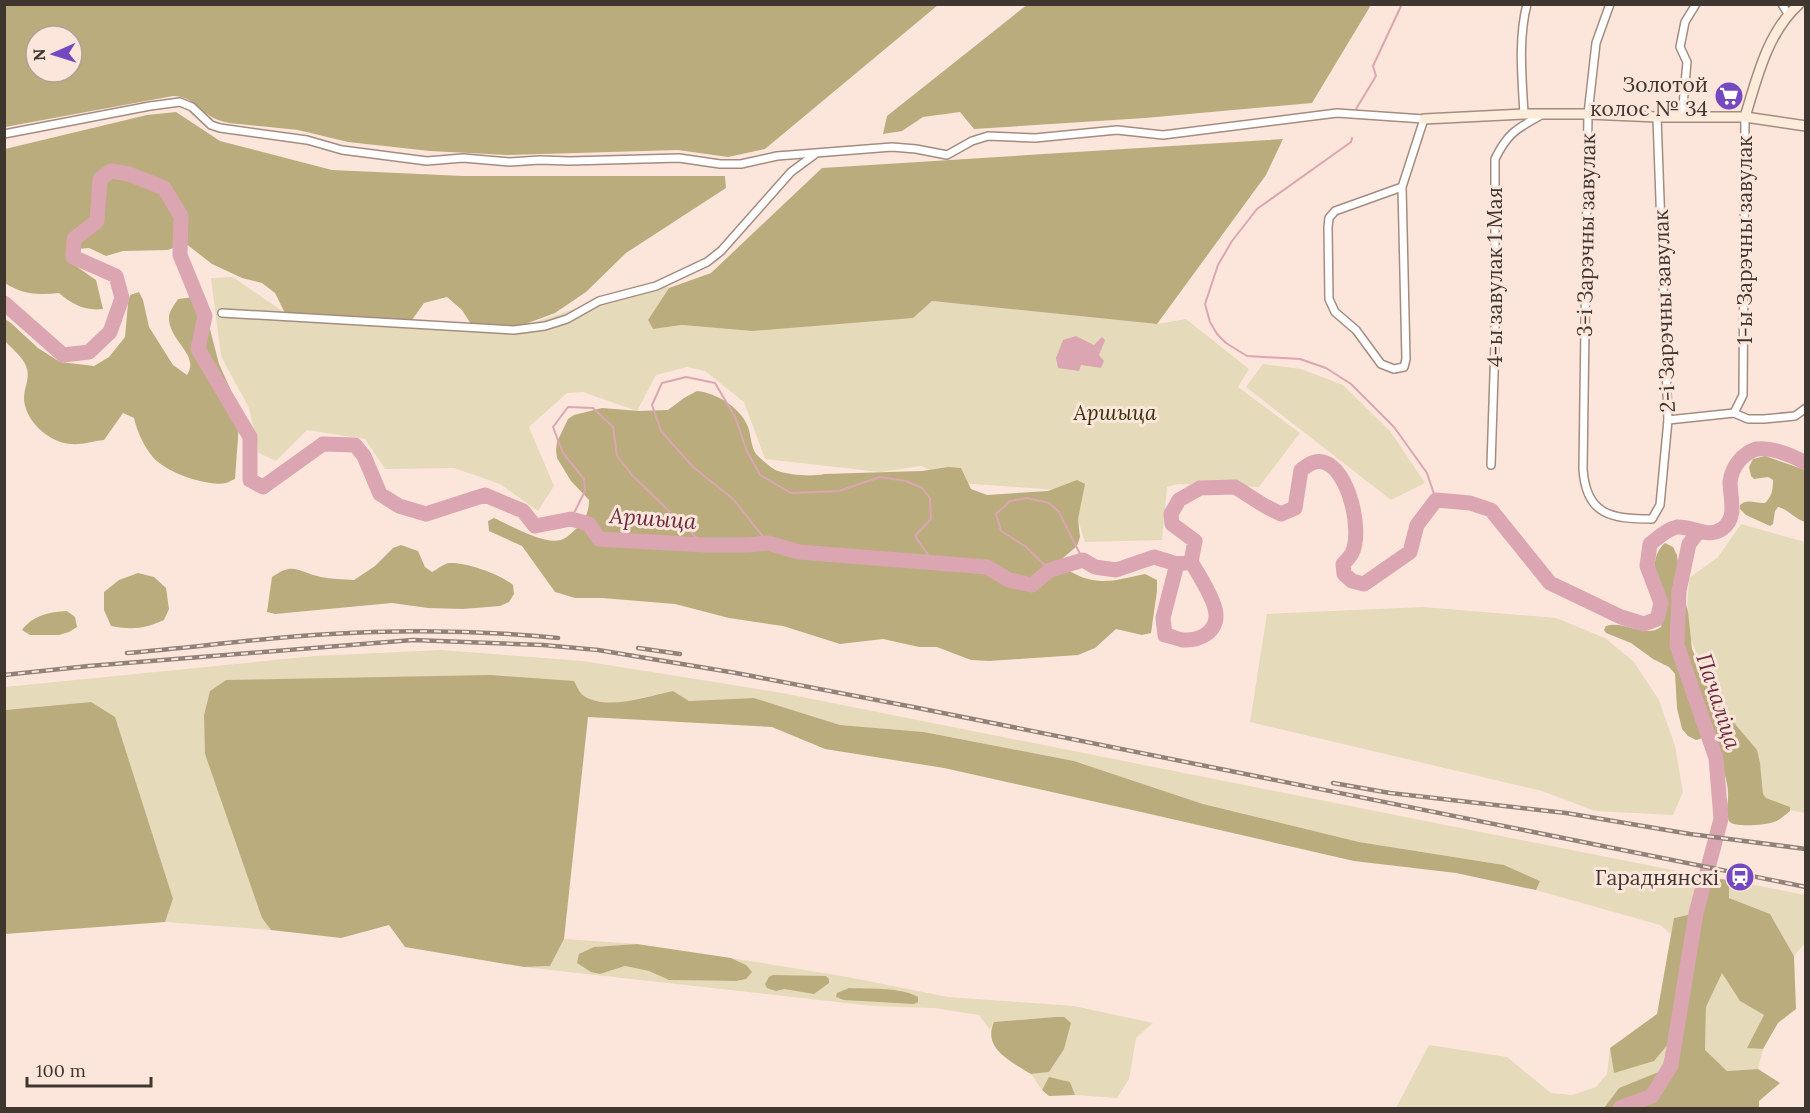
<svg xmlns="http://www.w3.org/2000/svg" width="1810" height="1113" viewBox="0 0 1810 1113" font-family="Lora,serif">
  <style>
    .green { fill: #e5daba }
    .forest { fill: #bbac7d; fill-rule: evenodd }
    .water { fill: #dba6b2 }
    .lines { fill: none; stroke-linecap: round; stroke-linejoin: round }
    .stream { stroke: #dba6b2; stroke-width: 2 }
    .river { stroke: #dba6b2; stroke-width: 15 }
    .street-casing { stroke: #a48c80; stroke-width: 10 }
    .secondary-casing { stroke: #a48c80; stroke-width: 12 }
    .street { stroke: #fff; stroke-width: 7 }
    .secondary { stroke: #fdecd9; stroke-width: 9 }
    .rail-casing { stroke: #908179; stroke-width: 4.5 }
    .rail { stroke: #fce6dc; stroke-width: 2; stroke-dasharray: 7; stroke-linecap: butt }
    .labels { text-anchor: middle; dominant-baseline: central; stroke-width: 6; stroke-linejoin: round; paint-order: stroke }
    .poi-label { font-size: 21px; fill: #403630; stroke: #fce6dc; text-anchor: end }
    .street-label { font-size: 21px; fill: #403630; stroke: #fce6dc }
    .park-label { font-size: 21px; font-style: italic; fill: #3a2f07; stroke: #fce6dc }
    .water-label { font-size: 22px; font-style: italic; fill: #6b2a3e; stroke: #fce6dc }
  </style>
  <rect width="100%" height="100%" fill="#fce6dc"/>
  <!-- green -->
  <g class="green">
    <polygon points="233,277 285,313 509,331 656,281 669,288 648,320 653,329 682,325 752,331 932,301 1157,324 1186,319 1249,369 1238,387 1300,433 1259,487 1178,484 1167,487 1162,540 1085,542 1069,491 960,483 921,466 880,472 765,459 744,402 705,371 687,367 656,375 637,411 583,392 567,393 529,427 554,486 538,511 500,484 454,468 385,469 365,439 307,430 276,461 259,453 249,408 221,356 211,278"/>
    <polygon points="1263,364 1301,369 1343,385 1390,431 1425,483 1391,500 1246,387"/>
    <polygon points="1741,524 1805,542 1805,813 1761,805 1686,628 1689,578 1718,557"/>
    <polygon points="1423,607 1556,618 1605,638 1634,662 1659,700 1675,746 1683,792 1673,815 1595,811 1542,791 1250,722 1267,614"/>
    <polygon points="441,650 583,661 782,693 1712,878 1701,912 1674,918 1671,934 1660,925 1536,890 1540,881 1504,865 1359,842 1203,804 1074,761 924,732 840,725 754,698 689,701 673,691 614,704 595,701 582,696 226,680 210,691 204,715 262,918 271,930 165,922 173,899 91,702 5,710 5,687 315,656"/>
    <polygon points="1729,880 1805,895 1805,943 1794,956 1770,914 1728,898"/>
    <polygon points="564,939 637,944 594,947 591,972 600,974 625,966 649,971 669,980 736,981 746,979 746,965 731,958 842,976 948,997 1074,1006 1153,1023 1136,1038 1129,1079 1117,1098 1075,1095 1070,1082 1049,1078 1042,1090 1031,1074 1049,1072 1064,1017 1055,1017 994,1022 990,1030 979,1015 934,1008 873,1006 524,967 550,966"/>
    <polygon points="1722,972 1740,1001 1764,1015 1748,1048 1763,1049 1758,1069 1727,1071 1705,1051 1706,1007"/>
    <polygon points="1670,1042 1661,1071 1619,1088 1604,1108 1396,1108 1429,1045 1507,1057 1551,1093 1572,1095 1596,1087 1607,1074 1610,1048 1614,1072"/>
  </g>
  <!-- forest -->
  <g class="forest">
    <path d="M5,4h933v1l-173,144 -37,8 -50,-7 -171,5 -77,-4 -82,-9 -50,-12 -69,-7c-7,-2 -13,-3 -19,-7 -14,-9 -17,-19 -37,-20l-168,31zM36,36h36v36h-36z"/>
    <polygon points="1028,4 1371,4 1371,5 1312,103 1145,118 974,129 960,112 923,117 902,131 883,134 887,116"/>
    <path d="M176,112l44,29 112,29 131,6h262l1,12 -100,65 -40,39 -31,21 -35,13 -49,-2 -9,-14 -15,-13 -23,6 -12,17 -127,-7 -10,-20 -13,-10 -20,-5 -30,-14 -27,-21 -17,7 -45,1 -17,5 -17,-8 -12,1 -4,15 23,16 7,29c-18,2 -30,-4 -44,-16 -20,2 -36,2 -54,-10v-134l142,-34z"/>
    <polygon points="1283,139 1266,175 1157,324 932,301 913,318 752,331 682,325 653,329 648,320 669,288 711,273 822,168"/>
    <path d="M139,292l4,8 6,27 24,38 14,10c14,-20 -20,-35 -18,-59 1,-6 6,-12 9,-17l17,-2 8,5 16,62 19,42 1,18 -4,55c-1,0 -8,4 -9,4 -19,4 -62,-11 -74,-27 -9,-11 -15,-25 -18,-38l-11,-5 -19,27c-11,1 -22,5 -33,4 -22,-1 -47,-24 -47,-46 0,-11 7,-21 2,-32 -3,-9 -15,-18 -21,-25v-22l6,4 27,25 22,14 34,4 15,-9 16,-20 3,-34 2,-8z"/>
    <path d="M697,391c20,2 44,17 51,36 3,8 3,20 8,27 5,5 16,15 22,17 11,4 35,6 46,3l98,-3 26,-4 13,1 10,21 16,6 61,-4 29,-11 8,4 -7,35 2,18 -3,9 -14,12v9c31,21 49,14 82,7l12,6v11l-6,42 -9,2 -26,-6 -21,19 -17,7 -89,6 -18,-1 -34,-13h-18l-36,-8 -43,5 -57,-18 -54,-8 -54,-14 -73,-6h-27l-20,-6 -33,-46 -33,-15 -1,-10 6,-3c16,7 50,27 67,22 6,-2 10,-7 15,-11 9,-9 13,-17 13,-29l-18,-19 -14,-23 -1,-8 1,-8 11,-23 6,-4 28,-7 37,3 29,-1 16,-12z"/>
    <path d="M1765,456l40,14v52c-10,-3 -17,-13 -27,-15l-3,4 -2,13 -3,2 -24,-11 -6,-6v-4c8,-7 16,-1 25,-2 7,-7 8,-13 8,-23l-5,-3 -14,2 -3,-3 -2,-9 4,-8z"/>
    <path d="M1665,543l8,4 4,8 4,31 7,26 4,37 14,32 13,24 38,45 3,13 3,31 3,4 24,9v4c-5,4 -10,9 -16,11 -7,3 -42,6 -45,-1 -5,-9 0,-19 -1,-28 0,-15 -11,-41 -15,-56l-6,-4 -7,6 -4,1 -8,-4 -6,-7 -5,-21 -2,-34 -6,-7 -16,-8 -22,-16 -25,-10 -2,-3 2,-4c19,-6 38,13 55,1 2,-7 4,-16 3,-24 -1,-6 -5,-13 -7,-19 -4,-14 -4,-31 8,-41z"/>
    <path d="M401,545l17,6 7,16 7,5c6,-3 11,-8 17,-9 17,-1 51,11 64,22l1,9 -5,8 -9,4 -37,3 -35,-1 -36,-5 -117,11 -8,-2 5,-35c22,-16 26,-5 49,0 10,2 22,2 33,3l21,-14 18,-18z"/>
    <path d="M138,573l16,4 12,11 3,21 -5,11c-20,9 -32,10 -53,6l-7,-16v-18l15,-12z"/>
    <path d="M67,611l8,6 2,10 -8,5 -10,3h-29l-8,-5c11,-15 28,-18 45,-19z"/>
    <path d="M490,675l84,6c3,5 5,12 10,15 24,15 63,0 89,-5l16,10 65,-3 86,27 84,7 150,29 129,43 156,38 145,23 36,16 -4,9 -80,-17 -102,-12 -204,-47 -206,-46 -119,-19 -53,-22 -184,-10 -24,222 -14,27 -26,1 -119,-20 -16,-22 -48,13 -70,-8 -9,-12 -57,-164 -1,-39 6,-24 16,-11z"/>
    <polygon points="91,702 115,717 173,899 165,922 5,934 5,710"/>
    <polygon points="1712,878 1729,880 1729,898 1770,914 1794,956 1796,1009 1778,1023 1763,1049 1747,1048 1764,1015 1740,1001 1722,973 1706,1007 1705,1050 1727,1071 1758,1069 1780,1083 1759,1101 1759,1108 1604,1108 1619,1088 1661,1071 1669,1043 1654,1061 1614,1073 1610,1048 1657,1014 1674,918 1701,912"/>
    <polygon points="637,944 731,958 746,965 752,972 746,979 736,981 669,980 649,971 625,966 600,974 591,972 577,963 579,954 594,947"/>
    <polygon points="773,975 826,976 829,979 829,983 814,994 784,989 776,991 767,988 765,984 769,977"/>
    <path d="M849,988c20,1 52,-1 69,9v5l-4,2 -70,-4 -8,-3 1,-4z"/>
    <path d="M1055,1017h9l7,6 -7,26 -15,23 -18,2c-19,-12 -49,-25 -37,-52z"/>
    <polygon points="1049,1077 1070,1082 1075,1095 1049,1096 1042,1090"/>
  </g>
  <!-- water -->
  <polygon class="water" points="1076,336 1094,345 1102,337 1105,340 1099,355 1104,361 1101,368 1081,365 1079,371 1058,368 1056,358 1063,340"/>
  <g class="lines">
    <!-- stream -->
    <g class="stream">
      <polyline points="1356,109 1376,76 1373,66 1402,4"/>
      <polyline points="1352,138 1351,142 1257,209 1232,241 1218,265 1205,304 1210,322 1217,334 1226,343 1247,356 1300,359 1326,368 1351,384 1394,427 1427,473 1436,500"/>
      <polyline points="571,519 585,491 584,479 563,453 553,427 568,407 593,408 613,427 617,456 632,475 704,545"/>
      <polyline points="768,543 733,499 693,467 661,431 652,405 662,383 686,377 715,383 735,417 747,451 760,475 791,493 839,491 880,477 906,481 922,488 930,498 931,519 915,536 933,562"/>
      <polyline points="1050,570 1025,546 1001,531 996,514 1010,501 1027,498 1049,503 1059,512 1083,560"/>
    </g>
    <!-- river -->
    <g class="river">
      <path d="M4,303l59,52 26,-3 21,-20 12,-34 -6,-22 -43,-19 1,-18 23,-18 3,-42 11,-8 18,3 35,14 17,28 -1,39 25,61 -7,33 52,88v43l13,7 60,-43 32,1 9,11 16,38 19,12 27,8 59,-19 38,16 12,15 36,-7 18,5 10,15 105,6h44l20,-2 31,9 188,15 22,13 23,5 18,-15 33,-10 12,7 21,3 38,-13 23,7 14,-2 4,-21 -23,-17 -1,-10 8,-14 21,-12 35,-1 30,19 16,8 14,-6 6,-38c7,-5 13,-10 22,-8 26,6 40,70 29,91 -2,4 -6,8 -9,11l1,10 8,7 12,3 46,-32 7,-27 19,-25 34,3 21,7 59,73 71,34 23,7 13,-5 4,-16 -14,-37 3,-22c8,-6 17,-15 27,-17 16,-1 30,12 45,2 16,-11 8,-31 8,-47 1,-8 4,-15 9,-21 4,-5 12,-11 18,-12 15,-2 36,7 49,14"/>
      <path d="M1177,564l-14,54 2,17c6,1 12,4 18,5 17,1 34,-8 33,-26 -1,-13 -18,-41 -25,-52"/>
      <polyline points="1620,1108 1652,1096 1671,1065 1696,913 1721,819 1716,758 1677,645 1679,591 1689,544 1699,531"/>
    </g>
    <!-- street casing -->
    <g class="street-casing">
      <g id="street">
        <path d="M1610,4l-14,39 -8,71 -5,355c3,46 28,50 69,50l8,-14 8,-85 -11,-303"/>
        <polyline points="1782,4 1788,14"/>
        <path d="M1524,114c-2,-36 -6,-75 3,-110"/>
        <polyline points="1682,116 1687,62 1680,47 1685,22 1696,4"/>
        <polyline points="4,134 150,106 180,102 192,107 211,125 220,128 307,140 342,150 427,161 463,158 510,162 540,160 570,161 679,158 720,164 741,164 777,156 892,147 916,149 947,155 972,141 988,136 1035,138 1117,130 1163,135 1337,113 1424,119 1402,187 1406,359 1404,367 1394,369 1381,364 1356,330 1335,312 1329,299 1328,227 1329,218 1335,211 1402,187"/>
        <polyline points="222,313 514,330 545,326 567,319 599,301 656,286 707,262 721,251 791,172 814,155"/>
        <polyline points="1734,413 1743,395 1745,117"/>
        <polyline points="1668,420 1734,413 1748,419 1764,419 1795,416 1806,408"/>
        <path d="M1491,465l4,-121v-185c13,-27 23,-31 48,-45"/>
      </g>
    </g>
    <!-- secondary casing -->
    <g class="secondary-casing">
      <g id="secondary">
        <path d="M1745,117c12,-39 22,-84 54,-113"/>
        <polyline points="1424,119 1524,114 1588,114 1657,117 1745,117 1806,126"/>
      </g>
    </g>
    <!-- street -->
    <use href="#street" class="street"/>
    <!-- secondary -->
    <use href="#secondary" class="secondary"/>
    <!-- rail casing -->
    <g class="rail-casing">
      <g id="rail">
        <polyline points="638,648 680,654"/>
        <path d="M127,653c82,-7 165,-19 247,-21 62,-2 123,0 184,6"/>
        <polyline points="4,675 89,666 413,640 543,645 598,650 736,673 913,707 1806,887"/>
        <polyline points="1333,783 1390,793 1566,813 1690,834 1806,849"/>
      </g>
    </g>
    <!-- rail -->
    <use href="#rail" class="rail"/>
  </g>
  <!-- icons -->
  <defs>
    <g id="supermarket-disc" transform="scale(1.5)"><circle r="9.5" fill="#7548c0" stroke="#fce6dc"/><path d="M-6-5.5h2.5l.6 2H6L4.5 2H-2.5L-4.4-4H-6ZM-1.5 3.2a1.3 1.3 0 1 0 .1 0ZM3 3.2a1.3 1.3 0 1 0 .1 0Z" fill="#fff"/></g>
    <g id="station-disc" transform="scale(1.5)"><circle r="9.5" fill="#7548c0" stroke="#fce6dc"/><path d="M-3-6H3Q5-6 5-4V2Q5 4 3 4L4.5 6H3L1.5 4h-3L-3 6H-4.5L-3 4Q-5 4-5 2V-4Q-5-6-3-6ZM-3.5-4v3h7v-3ZM-3.5 1v1.5H-2V1ZM2 1v1.5H3.5V1Z" fill="#fff"/></g>
  </defs>
  <g fill-rule="evenodd">
    <use href="#supermarket-disc" x="1729" y="96"/>
    <use href="#station-disc" x="1740" y="877"/>
  </g>
  <g class="labels">
    <!-- poi labels -->
    <g class="poi-label">
      <text x="1708" y="84">Золотой<tspan x="1708" dy="24">колос № 34</tspan></text>
      <text x="1719" y="877">Гараднянскі</text>
    </g>
    <!-- street labels -->
    <g class="street-label">
      <text transform="translate(1586 235) rotate(-89)">3-і Зарэчны завулак</text>
      <text transform="translate(1744 240) rotate(-90)">1-ы Зарэчны завулак</text>
      <text transform="translate(1494 277) rotate(-90)">4-ы завулак 1 Мая</text>
      <text transform="translate(1664 311) rotate(-92)">2-і Зарэчны завулак</text>
    </g>
    <!-- park labels -->
    <g class="park-label">
      <text x="1115" y="412">Аршыца</text>
    </g>
    <!-- water labels -->
    <g class="water-label">
      <text transform="translate(653 518) rotate(4)">Аршыца</text>
      <text transform="translate(1719 701) rotate(72)">Пачаліца</text>
    </g>
  </g>
  <!-- border -->
  <rect width="1810" height="1113" fill="none" stroke="#403630" stroke-width="12"/>
  <!-- north arrow -->
  <g transform="translate(54 54) rotate(267)"><circle r="28" fill="#fce6dc" stroke="#b1a097" stroke-width="1.5"/>
  <path d="M0-4.5L10 22L0 15L-10 22Z" fill="#7548c0"/>
  <text y="-9" font-size="16" font-weight="bold" text-anchor="middle" fill="#403630">N</text>
  </g>
  <!-- scale -->
  <path d="M27 1077v9h124v-9" fill="none" stroke="#403630" stroke-width="3"/>
  <text x="36" y="1077" font-size="18" fill="#403630" stroke="#fce6dc" stroke-width="4.5" paint-order="stroke">100 m</text>
</svg>
